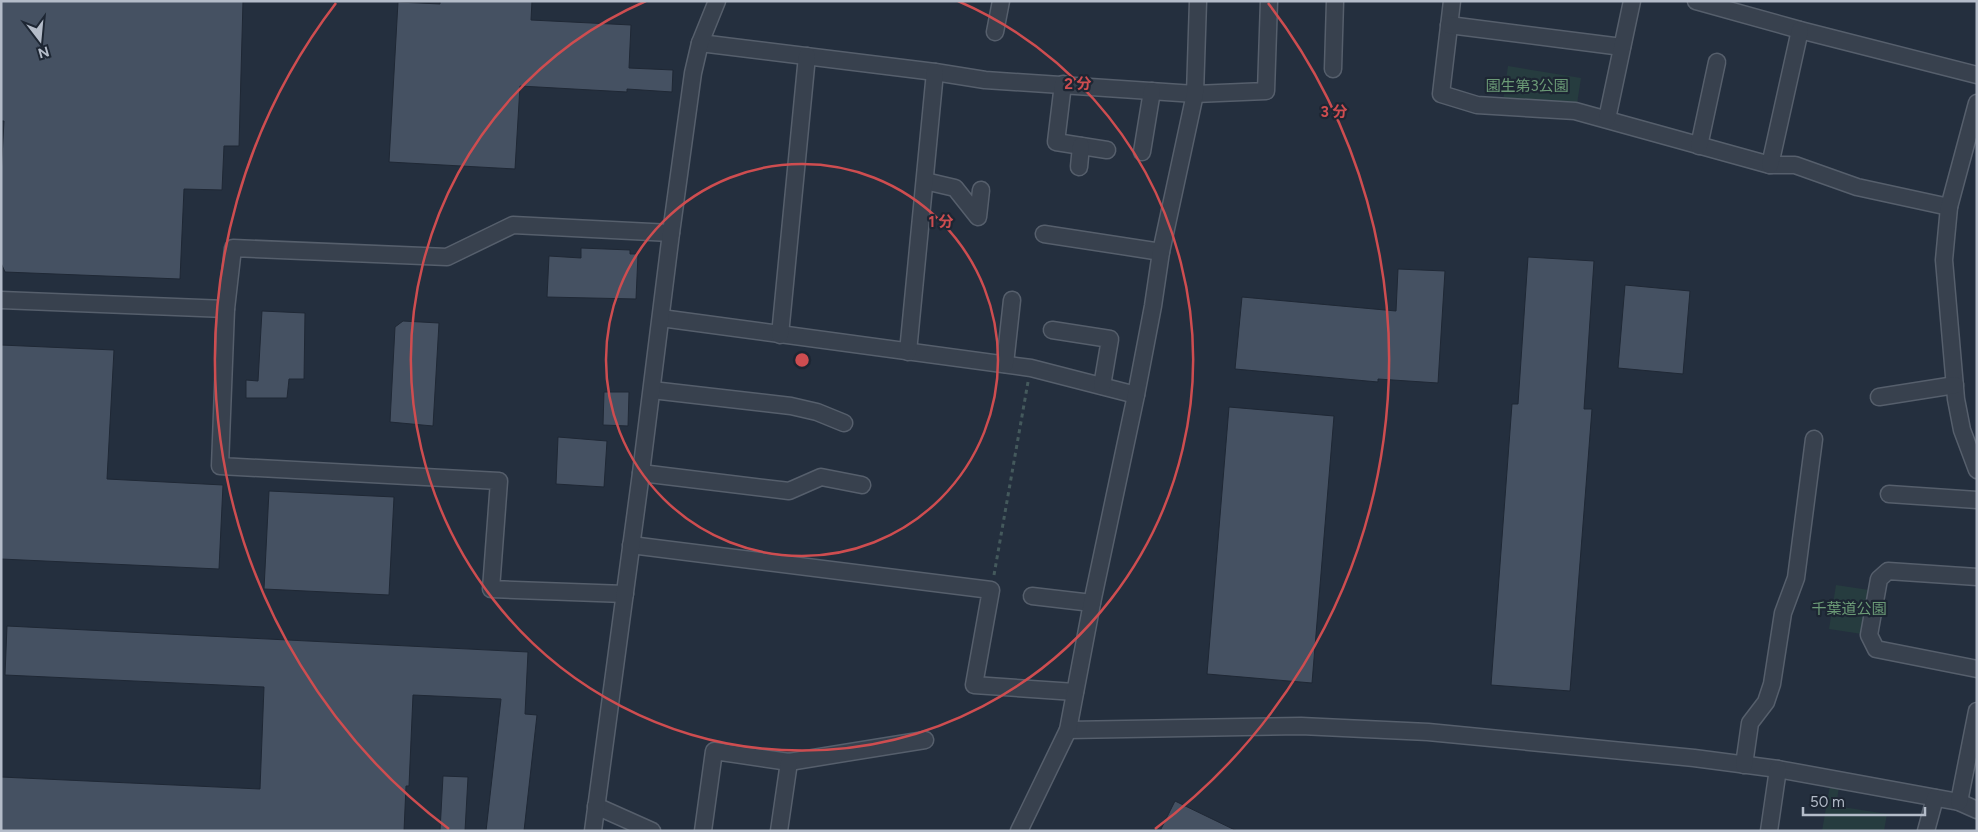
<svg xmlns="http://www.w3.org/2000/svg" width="1978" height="832" viewBox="0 0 1978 832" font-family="Figtree,'Noto Sans JP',sans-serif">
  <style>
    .green { fill: #263c3f }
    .building { fill: #455162; stroke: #1f2835 }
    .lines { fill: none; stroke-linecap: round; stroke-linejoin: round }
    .minor-casing { stroke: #565f6c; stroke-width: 19 }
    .path { stroke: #44595c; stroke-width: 3; stroke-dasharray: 4 4; stroke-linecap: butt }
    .minor { stroke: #38414e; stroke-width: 16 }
    .ring { fill: none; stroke: #ce4d50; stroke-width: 2.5 }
    .labels { text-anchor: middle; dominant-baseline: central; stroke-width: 4.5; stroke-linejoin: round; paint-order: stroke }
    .park-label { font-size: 15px; fill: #6b9a76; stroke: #1d2633 }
    .centre { fill: #ce4d50; stroke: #1d2633; stroke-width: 2.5 }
    .ring-label { font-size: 15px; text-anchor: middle; font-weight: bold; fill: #ce4d50; stroke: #1d2633; stroke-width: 4.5; stroke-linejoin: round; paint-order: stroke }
  </style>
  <rect width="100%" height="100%" fill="#242f3e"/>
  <!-- green -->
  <g class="green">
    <polygon points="1508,66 1581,78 1577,104 1503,101"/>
    <polygon points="1836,585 1869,590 1862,634 1829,629"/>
    <polygon points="1830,785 1839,787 1836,806 1887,814 1884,831 1822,831"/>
  </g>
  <!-- building -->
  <g class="building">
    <polygon points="1,1 243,1 239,146 224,146 222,190 184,189 180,279 5,272 1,263 1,176 4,121 1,121"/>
    <polygon points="440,1 532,1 531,20 631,25 629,68 673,70 672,92 627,89 627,92 520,86 515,169 389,162 398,2 440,4"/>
    <polygon points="581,248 630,250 630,254 638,254 636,299 547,297 549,256 581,258"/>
    <polygon points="1528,257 1594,261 1584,409 1592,409 1570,691 1491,685 1512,404 1518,404"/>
    <polygon points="1398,269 1445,271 1438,383 1378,379 1378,382 1235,369 1242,297 1396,311"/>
    <polygon points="1625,285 1690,291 1683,374 1618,368"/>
    <polygon points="262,311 305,313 304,379 289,379 287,398 246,398 246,380 258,381"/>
    <polygon points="403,321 439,323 433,426 390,422 395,327"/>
    <polygon points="1,345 114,350 107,479 223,485 219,569 1,559"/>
    <polygon points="604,392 629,392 628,426 603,425"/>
    <polygon points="1229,407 1334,416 1312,683 1207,674"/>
    <polygon points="558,437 607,441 604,487 556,484"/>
    <polygon points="269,491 394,497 389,595 264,589"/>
    <polygon points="7,626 528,652 525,714 537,715 524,831 486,831 501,699 413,695 409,786 406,786 404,831 1,831 1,777 260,789 264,687 5,675"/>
    <polygon points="443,776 468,777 465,831 440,831"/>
    <polygon points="1175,801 1237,831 1160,831"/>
  </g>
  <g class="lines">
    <!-- minor casing -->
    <g class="minor-casing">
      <g id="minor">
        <polyline points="1452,1 1441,94 1477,105 1575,111 1770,165 1795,165 1857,187 1949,207"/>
        <polyline points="1696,1 1800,30 1977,75"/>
        <polyline points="1449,25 1622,47"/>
        <polyline points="995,32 1001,1"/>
        <polyline points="700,43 935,72 985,80 1195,94 1266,91 1269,1"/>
        <polyline points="1333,69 1335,1"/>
        <polyline points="1063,84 1056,142 1107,150"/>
        <polyline points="1977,103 1949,207 1944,260 1956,399 1962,430 1977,470"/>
        <polyline points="1607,119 1632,1"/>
        <polyline points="1699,146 1717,62"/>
        <polyline points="1142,152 1152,91"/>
        <polyline points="1770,165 1800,30"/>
        <polyline points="1079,167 1081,146"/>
        <polyline points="925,181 955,188 978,217 981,190"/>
        <polyline points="1044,234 1161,252"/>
        <polyline points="1,300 226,309"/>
        <polyline points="661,318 1031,368 1136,395"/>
        <polyline points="1052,330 1110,339 1102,386"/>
        <polyline points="780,335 807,56"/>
        <polyline points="908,352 935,72"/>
        <polyline points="1005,364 1012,300"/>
        <polyline points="652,390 791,406 817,412 844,423"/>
        <polyline points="1879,397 1955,385"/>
        <polyline points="641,473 789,491 821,477 862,485"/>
        <polyline points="1889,494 1977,500"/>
        <polyline points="631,545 991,590 974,685 1075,692"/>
        <polyline points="1977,577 1888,571 1879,579 1869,635 1876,649 1977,669"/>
        <polyline points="625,594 491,589 499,481 220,466 226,309 233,248 447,257 513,225 671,233"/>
        <polyline points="1032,596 1092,603"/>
        <polyline points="1068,730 1301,726 1428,732 1694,758 1778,769 1959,802 1977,810"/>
        <polyline points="1744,765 1750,723 1766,702 1772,684 1783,613 1796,578 1814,439"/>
        <polyline points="1959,802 1977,711"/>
        <polyline points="596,806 652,831"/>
        <polyline points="593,831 641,473 671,233 693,73 700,43 717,1"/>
        <polyline points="703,831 714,751 789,762 925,740"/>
        <polyline points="779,831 789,762"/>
        <polyline points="1019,831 1068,730 1092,603 1136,395 1153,306 1161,252 1195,94 1198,1"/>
        <polyline points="1769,831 1778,769"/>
        <polyline points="1926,831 1935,798"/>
      </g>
    </g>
    <!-- path -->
    <polyline class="path" points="994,575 1028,382"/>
    <!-- minor -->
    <use href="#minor" class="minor"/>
  </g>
  <!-- distance rings -->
  <g class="ring">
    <circle cx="802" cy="360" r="196"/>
    <path d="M958 1A391 391 0 1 1 646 1"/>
    <path d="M449 829A587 587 0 0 1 336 3M1268 3A587 587 0 0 1 1155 829"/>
  </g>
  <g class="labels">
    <!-- park labels -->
    <g class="park-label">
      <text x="1527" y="86">園生第3公園</text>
      <text x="1849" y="609">千葉道公園</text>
    </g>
  </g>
  <circle cx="802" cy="360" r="8" class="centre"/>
  <g class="ring-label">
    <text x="1078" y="89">2 分</text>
    <text x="1334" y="117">3 分</text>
    <text x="941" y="227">1 分</text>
  </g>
  <!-- border -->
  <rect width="1978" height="832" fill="none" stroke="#b4bcc9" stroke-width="5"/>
  <!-- north arrow -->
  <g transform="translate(40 40) rotate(164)" stroke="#1d2633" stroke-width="4" paint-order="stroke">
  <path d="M0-4L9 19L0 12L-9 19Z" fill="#b4bcc9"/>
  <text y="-8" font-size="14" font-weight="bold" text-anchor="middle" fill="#b4bcc9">N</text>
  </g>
  <!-- scale -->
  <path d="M1803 807v8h122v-8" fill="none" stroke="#b4bcc9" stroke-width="2.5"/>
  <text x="1810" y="807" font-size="15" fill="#b4bcc9" stroke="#1d2633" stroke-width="4" paint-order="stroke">50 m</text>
</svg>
